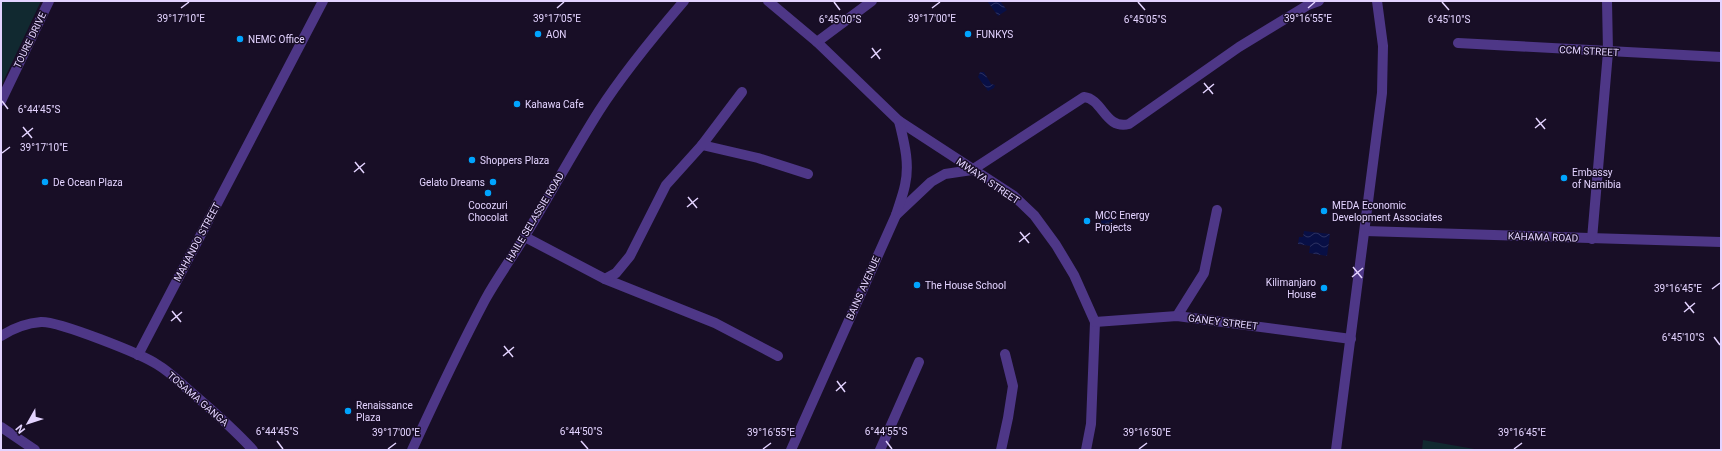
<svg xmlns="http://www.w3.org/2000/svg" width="1722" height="451" viewBox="0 0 1722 451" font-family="Roboto,sans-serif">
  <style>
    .green { fill: #112930 }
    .water { fill: url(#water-waves) }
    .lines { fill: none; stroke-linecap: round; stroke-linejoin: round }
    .minor { stroke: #4e3787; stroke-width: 10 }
    .ticks { fill: none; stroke: #e3d3ff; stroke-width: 1.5 }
    .poi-dot { fill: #00a4fe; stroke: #180e26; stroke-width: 1.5 }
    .labels { text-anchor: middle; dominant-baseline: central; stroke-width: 3; stroke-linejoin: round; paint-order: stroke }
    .poi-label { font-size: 10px; fill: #e3d3ff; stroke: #180e26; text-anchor: start }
    .street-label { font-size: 10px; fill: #e3d3ff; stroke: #180e26 }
    .ticks-label { font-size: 10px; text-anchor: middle; fill: #e3d3ff; stroke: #180e26; stroke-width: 3; stroke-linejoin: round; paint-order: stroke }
  </style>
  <defs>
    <pattern id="water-waves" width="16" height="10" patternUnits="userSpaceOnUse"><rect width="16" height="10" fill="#080f45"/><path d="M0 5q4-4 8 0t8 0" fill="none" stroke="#2c3161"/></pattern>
  </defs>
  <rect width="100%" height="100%" fill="#180e26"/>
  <!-- green -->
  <g class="green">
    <polygon points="1,1 41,1 1,86"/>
    <polygon points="1423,440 1480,450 1422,450"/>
  </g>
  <!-- water -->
  <g class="water">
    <polygon points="987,1 1000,1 1007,10 998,16"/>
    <polygon points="980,72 984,72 991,84 995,85 994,88 988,91 978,77"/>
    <polygon points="1101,215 1110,215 1113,218 1113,221 1109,224 1101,225"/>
    <polygon points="1304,231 1330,234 1327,256 1309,253 1310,246 1298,244 1299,237 1303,237"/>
  </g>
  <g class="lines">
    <!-- minor -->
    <g class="minor">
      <polyline points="768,1 817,42 899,121 1014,196 1034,215 1056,245 1074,275 1095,322 1091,424 1086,450"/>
      <polyline points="817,42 872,1"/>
      <polyline points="1458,43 1721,57"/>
      <polyline points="1,101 49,1"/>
      <polyline points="702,145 758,158 808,174"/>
      <path d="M896,215l35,-33 14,-8 27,-4 112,-73c19,2 21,33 45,27l110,-77 69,-42 11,-4"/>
      <polyline points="1365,231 1721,242"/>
      <polyline points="525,237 605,279 715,323 778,356"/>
      <polyline points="1592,239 1608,52 1607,1"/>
      <polyline points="605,279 616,273 630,256 666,185 702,145 742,92"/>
      <polyline points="1177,316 1204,273 1217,210"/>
      <polyline points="1095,322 1177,316 1351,339"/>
      <path d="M1,336c11,-7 26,-13 40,-14 17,-1 101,32 117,43 12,7 22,18 33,27 21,18 43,37 62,58"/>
      <polyline points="138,355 323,1"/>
      <polyline points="1,427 35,450"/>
      <path d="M412,450c23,-50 47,-101 73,-150 12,-22 27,-42 40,-64 25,-41 48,-84 74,-125 25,-39 55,-75 85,-110"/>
      <path d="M791,450l105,-235c3,-10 7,-20 9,-30 5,-22 -1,-43 -6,-64"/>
      <polyline points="880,450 919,362"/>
      <polyline points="1001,450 1008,418 1013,386 1005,354"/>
      <polyline points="1336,450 1382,93 1383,46 1377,1"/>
    </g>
  </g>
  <!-- ticks -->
  <path class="ticks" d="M834,2l6,8M1138,2l7,8M1442,2l7,8M181,8l8,-6M557,8l7,-6M932,8l8,-6M1308,8l7,-6M872,48l8,11M871,58l10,-9M1204,83l9,11M1203,93l11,-9M2,101l6,8M1536,118l9,11M23,127l9,11M1535,128l11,-9M22,137l11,-9M2,153l8,-6M355,162l9,11M354,172l11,-9M688,197l9,11M687,207l11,-9M1020,232l9,11M1019,242l11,-9M1353,267l9,11M1352,277l11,-9M1712,289l8,-6M1685,302l9,11M172,311l9,11M1684,312l11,-9M171,321l11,-9M1714,337l6,8M504,346l9,11M503,356l11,-9M837,381l8,11M836,391l10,-9M277,441l6,8M581,441l7,8M886,441l6,8M388,449l8,-6M763,449l8,-6M1139,449l8,-6M1514,449l8,-6"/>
  <!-- markers -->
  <g class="poi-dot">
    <circle cx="538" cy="34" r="4"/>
    <circle cx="968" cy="34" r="4"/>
    <circle cx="240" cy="39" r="4"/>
    <circle cx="517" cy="104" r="4"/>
    <circle cx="472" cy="160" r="4"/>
    <circle cx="1564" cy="178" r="4"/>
    <circle cx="45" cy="182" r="4"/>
    <circle cx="493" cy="182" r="4"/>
    <circle cx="488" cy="193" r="4"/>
    <circle cx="1324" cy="211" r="4"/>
    <circle cx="1087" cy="221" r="4"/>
    <circle cx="917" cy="285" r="4"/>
    <circle cx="1324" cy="288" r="4"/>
    <circle cx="348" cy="411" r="4"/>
  </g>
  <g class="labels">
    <!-- poi labels -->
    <g class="poi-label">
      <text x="546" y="34">AON</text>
      <text x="976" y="34">FUNKYS</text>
      <text x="248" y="39">NEMC Office</text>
      <text x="525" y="104">Kahawa Cafe</text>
      <text x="480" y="160">Shoppers Plaza</text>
      <text x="1572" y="172">Embassy<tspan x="1572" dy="12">of Namibia</tspan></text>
      <text x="53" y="182">De Ocean Plaza</text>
      <text x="485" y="182" text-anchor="end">Gelato Dreams</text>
      <text x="488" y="205" text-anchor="middle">Cocozuri<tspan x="488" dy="12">Chocolat</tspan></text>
      <text x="1332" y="205">MEDA Economic<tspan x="1332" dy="12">Development Associates</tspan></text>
      <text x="1095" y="215">MCC Energy<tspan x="1095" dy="12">Projects</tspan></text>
      <text x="1316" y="282" text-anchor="end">Kilimanjaro<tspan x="1316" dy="12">House</tspan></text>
      <text x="925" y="285">The House School</text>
      <text x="356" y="405">Renaissance<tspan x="356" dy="12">Plaza</tspan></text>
    </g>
    <!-- street labels -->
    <g class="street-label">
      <text transform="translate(30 40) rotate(-64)">TOURE DRIVE</text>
      <text transform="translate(1589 51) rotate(3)">CCM STREET</text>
      <text transform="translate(988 181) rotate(34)">MWAYA STREET</text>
      <text transform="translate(535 217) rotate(-59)">HAILE SELASSIE ROAD</text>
      <text transform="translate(1543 237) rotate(2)">KAHAMA ROAD</text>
      <text transform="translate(197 242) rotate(-62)">MAHANDO STREET</text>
      <text transform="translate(863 288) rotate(-66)">BAINS AVENUE</text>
      <text transform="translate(1223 322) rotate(7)">GANEY STREET</text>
      <text transform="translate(198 399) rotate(41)">TOSAMA GANGA</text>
    </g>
  </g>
  <g class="ticks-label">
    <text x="181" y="22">39°17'10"E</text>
    <text x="557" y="22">39°17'05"E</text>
    <text x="932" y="22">39°17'00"E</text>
    <text x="1308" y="22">39°16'55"E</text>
    <text x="1145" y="23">6°45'05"S</text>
    <text x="1449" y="23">6°45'10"S</text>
    <text x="840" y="23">6°45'00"S</text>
    <text x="39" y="113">6°44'45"S</text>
    <text x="44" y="151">39°17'10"E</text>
    <text x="1678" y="292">39°16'45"E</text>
    <text x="1683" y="341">6°45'10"S</text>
    <text x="277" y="435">6°44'45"S</text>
    <text x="581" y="435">6°44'50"S</text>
    <text x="886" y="435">6°44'55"S</text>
    <text x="396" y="436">39°17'00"E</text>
    <text x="771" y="436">39°16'55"E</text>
    <text x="1147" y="436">39°16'50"E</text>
    <text x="1522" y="436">39°16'45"E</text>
  </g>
  <!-- border -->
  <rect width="1722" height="451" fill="none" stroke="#e3d3ff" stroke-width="4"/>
  <!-- north arrow -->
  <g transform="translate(28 423) rotate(231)" stroke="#180e26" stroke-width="3" paint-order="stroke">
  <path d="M0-3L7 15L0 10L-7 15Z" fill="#e3d3ff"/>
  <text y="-6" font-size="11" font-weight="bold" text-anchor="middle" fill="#e3d3ff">N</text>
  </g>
</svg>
